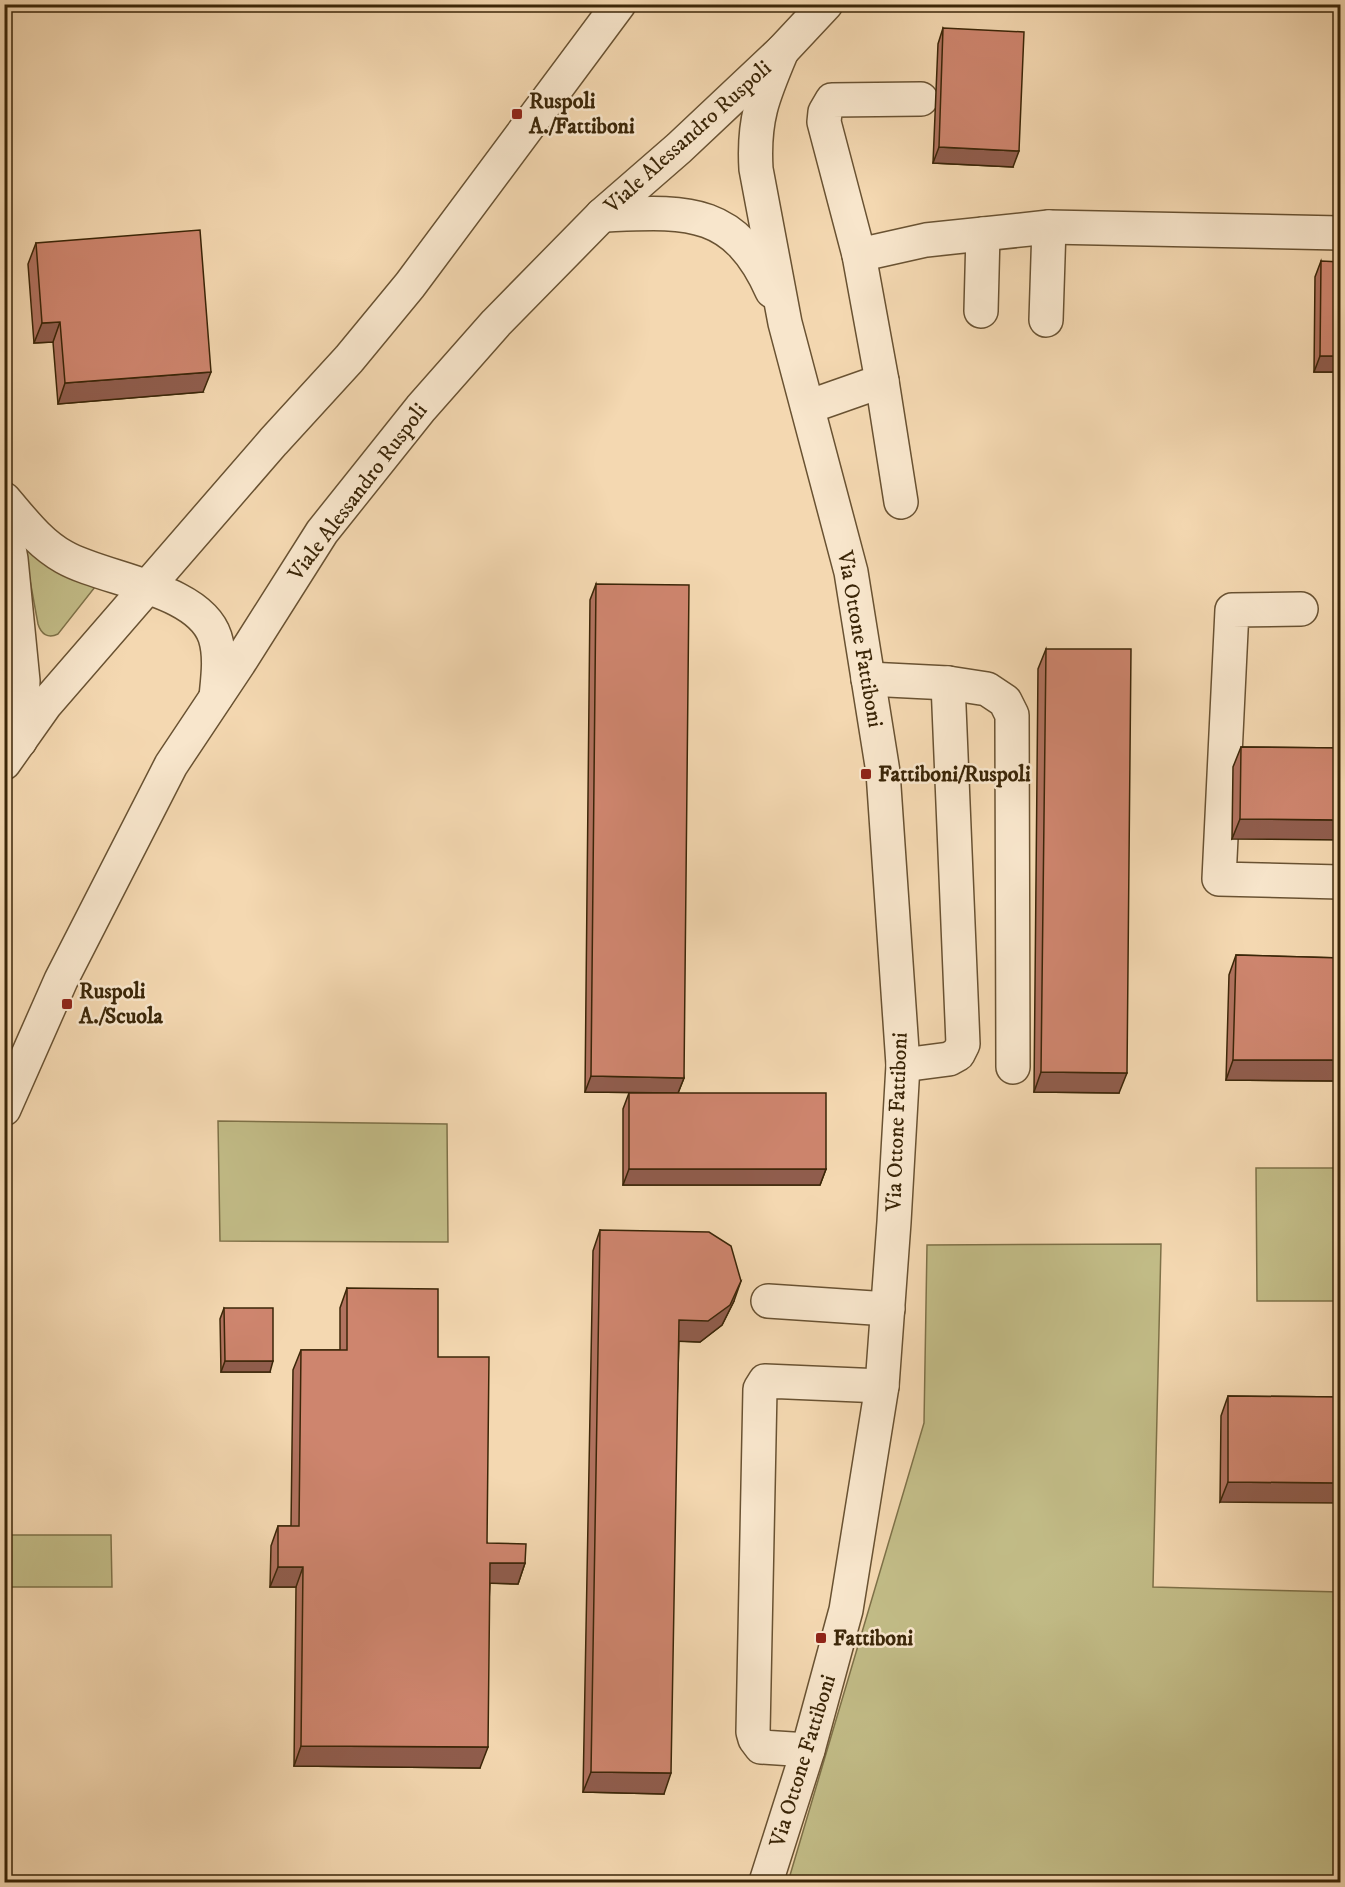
<svg xmlns="http://www.w3.org/2000/svg" width="1345" height="1887" viewBox="0 0 1345 1887" font-family="'IM FELL DW Pica',serif">
  <style>
    .green { fill: #c2bc87; stroke: #7e7148; stroke-width: 1.5 }
    .lines { fill: none; stroke-linecap: round; stroke-linejoin: round }
    .minor-casing { stroke: #695232; stroke-width: 36 }
    .minor { stroke: #f8e6cc; stroke-width: 33 }
    .wall { fill: #b1725f; stroke: #3b2608; stroke-width: 1.5 }
    .shaded-wall { fill: #905d4d; stroke: #3b2608; stroke-width: 1.5 }
    .building { fill: #ce856e; stroke: #3b2608; stroke-width: 1.5 }
    .poi-dot { fill: #8f2418; stroke: #f8e6cc; stroke-width: 2 }
    .labels { text-anchor: middle; dominant-baseline: central; stroke-width: 5; stroke-linejoin: round; paint-order: stroke }
    .poi-label { font-size: 22px; font-weight: bold; fill: #3b2608; stroke: #f8e6cc; text-anchor: start }
    .street-label { font-size: 22px; fill: #3b2608; stroke: #f8e6cc }
  </style>
  <rect width="100%" height="100%" fill="#f4d8b1"/>
  <filter id="stains"><feTurbulence type="fractalNoise" baseFrequency=".00333" numOctaves="4"/><feColorMatrix values="0 0 0 0 .2 0 0 0 0 .09 0 0 0 0 .02 0 0 0 .5 -.17"/></filter>
  <radialGradient id="worn" r=".72"><stop offset=".6" stop-color="#630" stop-opacity="0"/><stop offset="1" stop-color="#630" stop-opacity=".3"/></radialGradient>
  <!-- green -->
  <g class="green">
    <path d="M29,549l66,38 -37,47c-10,5 -17,0 -20,-10l-13,-71z"/>
    <polygon points="218,1121 447,1124 448,1242 220,1241"/>
    <polygon points="1256,1168 1340,1168 1340,1301 1257,1301"/>
    <polygon points="1161,1244 1153,1587 1340,1592 1340,1882 788,1882 924,1423 927,1245"/>
    <polygon points="7,1535 111,1535 112,1587 8,1587"/>
  </g>
  <g class="lines">
    <!-- minor casing -->
    <g class="minor-casing">
      <g id="minor">
        <path d="M602,215c81,-3 132,-10 170,76"/>
        <polyline points="859,255 926,240 1049,227 1340,233"/>
        <polyline points="981,311 983,234"/>
        <polyline points="1046,320 1049,227"/>
        <polyline points="882,381 901,502"/>
        <polyline points="808,407 882,381 859,255 824,122 825,112 832,100 921,99"/>
        <path d="M4,499c19,22 35,44 60,58 40,23 135,31 151,80 6,19 3,40 1,60"/>
        <polyline points="4,522 11,559 23,681 20,741"/>
        <polyline points="1301,609 1232,610 1219,879 1340,882"/>
        <polyline points="868,679 948,683 987,689 1005,701 1012,715 1013,1067"/>
        <polyline points="4,763 45,705 273,442 349,359 410,285 619,4"/>
        <polyline points="903,1065 949,1059 958,1054 963,1044 948,683"/>
        <polyline points="4,1109 61,980 171,765 239,663 322,532 421,408 496,323 602,215 679,148 782,51 826,4"/>
        <polyline points="768,1301 888,1309"/>
        <polyline points="808,1750 761,1747 755,1739 753,1732 760,1389 765,1381 882,1386"/>
        <path d="M766,1882l42,-132 38,-140 36,-224 12,-164 9,-157 -20,-293 -32,-200 -66,-249 -29,-154c-3,-50 7,-73 26,-118"/>
      </g>
    </g>
    <!-- minor -->
    <use href="#minor" class="minor"/>
  </g>
  <!-- wall -->
  <g class="wall">
    <polygon points="943,28 1013,167 933,163 938,44"/>
    <polygon points="36,243 203,392 58,404 53,342 34,343 28,264"/>
    <polygon points="1321,261 1341,372 1314,372 1315,277"/>
    <polygon points="596,584 684,1078 678,1093 826,1169 820,1185 623,1185 623,1109 629,1093 673,1093 585,1092 590,600"/>
    <polygon points="1046,649 1119,1093 1034,1092 1038,669"/>
    <polygon points="1241,747 1341,748 1232,839 1233,767"/>
    <polygon points="1236,955 1341,958 1341,1081 1226,1080 1229,975"/>
    <polygon points="600,1230 734,1301 722,1325 700,1342 679,1341 664,1794 583,1792 593,1251"/>
    <polygon points="347,1288 438,1357 487,1543 525,1563 518,1584 490,1583 480,1768 294,1766 296,1587 270,1587 271,1546 278,1526 291,1526 293,1370 301,1350 340,1350 340,1308"/>
    <polygon points="224,1308 270,1372 221,1372 220,1319"/>
    <polygon points="1228,1396 1341,1397 1220,1502 1221,1416"/>
  </g>
  <!-- shaded-wall -->
  <g class="shaded-wall">
    <polygon points="939,147 1019,151 1013,167 933,163"/>
    <polygon points="60,322 53,342 34,343 42,323"/>
    <polygon points="1320,356 1341,356 1341,372 1314,372"/>
    <polygon points="211,372 203,392 58,404 65,383"/>
    <polygon points="1240,819 1341,820 1341,840 1232,839"/>
    <polygon points="1233,1060 1341,1060 1341,1081 1226,1080"/>
    <polygon points="1041,1072 1127,1073 1119,1093 1034,1092"/>
    <polygon points="591,1076 684,1078 678,1093 585,1092"/>
    <polygon points="629,1169 826,1169 820,1185 623,1185"/>
    <polygon points="741,1281 734,1301 722,1325 700,1342 671,1341 679,1320"/>
    <polygon points="225,1361 273,1361 270,1372 221,1372"/>
    <polygon points="1228,1482 1341,1483 1341,1503 1220,1502"/>
    <polygon points="490,1563 525,1563 518,1584 483,1583"/>
    <polygon points="278,1567 303,1567 296,1587 270,1587"/>
    <polygon points="301,1746 488,1747 480,1768 294,1766"/>
    <polygon points="591,1772 671,1773 664,1794 583,1792"/>
  </g>
  <!-- building -->
  <g class="building">
    <polygon points="943,28 1024,32 1019,151 939,147"/>
    <polygon points="200,230 211,372 65,383 60,322 42,323 36,243"/>
    <polygon points="1321,261 1341,262 1341,356 1320,356"/>
    <polygon points="596,584 689,585 684,1078 591,1076"/>
    <polygon points="1046,649 1131,649 1127,1073 1041,1072"/>
    <polygon points="1241,747 1341,748 1341,820 1240,819"/>
    <polygon points="1236,955 1341,958 1341,1060 1233,1060"/>
    <rect x="629" y="1093" width="197" height="76"/>
    <polygon points="600,1230 709,1232 731,1246 741,1281 730,1305 708,1321 679,1320 671,1773 591,1772"/>
    <polygon points="347,1288 438,1289 438,1357 489,1357 487,1543 526,1544 525,1563 490,1563 488,1747 301,1746 303,1567 278,1567 278,1526 299,1526 301,1350 347,1350"/>
    <polygon points="224,1308 273,1308 273,1361 225,1361"/>
    <polygon points="1228,1396 1341,1397 1341,1483 1228,1482"/>
  </g>
  <!-- markers -->
  <g class="poi-dot">
    <rect x="511" y="108" width="12" height="12" rx="3"/>
    <rect x="860" y="768" width="12" height="12" rx="3"/>
    <rect x="61" y="998" width="12" height="12" rx="3"/>
    <rect x="815" y="1632" width="12" height="12" rx="3"/>
  </g>
  <g class="labels">
    <!-- poi labels -->
    <g class="poi-label">
      <text x="529" y="101">Ruspoli<tspan x="529" dy="25">A./Fattiboni</tspan></text>
      <text x="878" y="774">Fattiboni/Ruspoli</text>
      <text x="79" y="991">Ruspoli<tspan x="79" dy="25">A./Scuola</tspan></text>
      <text x="833" y="1638">Fattiboni</text>
    </g>
    <!-- street labels -->
    <g class="street-label">
      <text transform="translate(688 137) rotate(-42)">Viale Alessandro Ruspoli</text>
      <text transform="translate(358 492) rotate(-53)">Viale Alessandro Ruspoli</text>
      <text transform="translate(860 639) rotate(80)">Via Ottone Fattiboni</text>
      <text transform="translate(897 1122) rotate(-88)">Via Ottone Fattiboni</text>
      <text transform="translate(803 1761) rotate(-73)">Via Ottone Fattiboni</text>
    </g>
  </g>
  <!-- margin -->
  <rect width="1345" height="1887" fill="none" stroke="#f4d8b1" stroke-width="24"/>
  <rect x="6" y="6" width="1333" height="1875" fill="none" stroke="#3b2608" stroke-width="3"/>
  <rect x="12" y="12" width="1321" height="1863" fill="none" stroke="#3b2608" stroke-width="1.5"/>
  <rect width="100%" height="100%" filter="url(#stains)"/>
  <rect width="100%" height="100%" fill="url(#worn)"/>
</svg>
